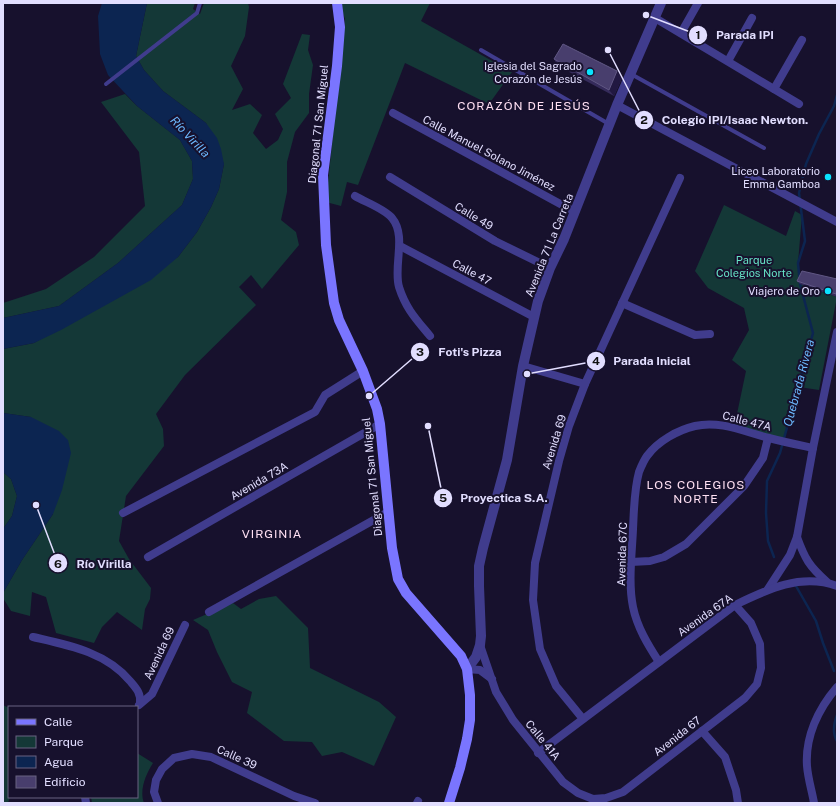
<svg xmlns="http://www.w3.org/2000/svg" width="840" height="806" viewBox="0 0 840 806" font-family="'Public Sans',sans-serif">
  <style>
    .green { fill: #143837 }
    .water { fill: #0c2551 }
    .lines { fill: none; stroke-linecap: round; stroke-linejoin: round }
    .stream { stroke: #0c2551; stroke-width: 2.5 }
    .service { stroke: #403c8d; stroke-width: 4 }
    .minor { stroke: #403c8d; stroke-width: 8 }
    .tertiary { stroke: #403c8d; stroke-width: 10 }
    .secondary { stroke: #7a75ff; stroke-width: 10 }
    .wall { fill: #352b5b }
    .shaded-wall { fill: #211841 }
    .building { fill: #483e6d; stroke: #605784 }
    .poi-dot { fill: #0ae3ff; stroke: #17112d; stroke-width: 1.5 }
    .labels { text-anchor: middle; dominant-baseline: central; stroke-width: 4; stroke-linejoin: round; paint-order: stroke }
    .poi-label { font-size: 11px; fill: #e2deff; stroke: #17112d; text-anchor: end }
    .street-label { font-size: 11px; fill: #e2deff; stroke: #17112d }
    .park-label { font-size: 11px; fill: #66e3c6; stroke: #17112d }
    .neighbourhood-label { font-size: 12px; letter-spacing: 1px; fill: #ffe0f3; stroke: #17112d }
    .water-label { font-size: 12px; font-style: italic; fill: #6cb9ff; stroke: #17112d }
    .leader { fill: none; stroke: #e2deff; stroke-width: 1.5 }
    .callout-dot { fill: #e2deff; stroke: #17112d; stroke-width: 1.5 }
    .mark-label { font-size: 12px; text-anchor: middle; font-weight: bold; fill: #111 }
    .callout-label { font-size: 12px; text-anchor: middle; font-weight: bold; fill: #e2deff; stroke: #17112d; stroke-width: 4; stroke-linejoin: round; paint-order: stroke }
  </style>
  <rect width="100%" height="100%" fill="#17112d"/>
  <!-- green -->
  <g class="green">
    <polygon points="147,3 195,3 193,9 200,14 204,3 248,3 249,7 245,36 231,66 243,89 232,110 250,104 262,115 253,133 266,149 278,140 283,129 275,114 291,98 283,84 302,34 310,35 308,50 313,65 309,94 309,113 295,132 287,162 287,192 281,220 296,232 299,245 262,289 251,275 239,287 256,305 185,375 156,414 163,429 164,446 126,496 119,541 129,559 151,588 150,599 145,609 142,630 117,612 102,627 94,643 56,633 46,597 32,592 30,616 11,611 3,598 3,593 22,560 53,514 31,417 3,413 3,349 34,343 178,257 197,232 211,207 219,189 224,164 206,123 163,91 144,70 136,56"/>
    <polygon points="339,3 430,3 421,21 512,72 489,104 405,63 358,185 347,182 341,206 326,202 345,19"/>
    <polygon points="125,94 137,106 180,140 192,161 193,179 182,205 118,263 59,306 3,318 3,303 46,289 94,257 145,206 139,152 101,102"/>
    <polygon points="724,205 786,236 795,211 802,215 798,263 800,284 837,297 819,390 799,387 784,440 734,428 746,371 732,360 749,330 744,308 708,288 695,271"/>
    <polygon points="3,472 11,479 17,496 12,516 3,529"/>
    <polygon points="276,596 308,628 310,668 379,702 396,717 374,766 342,752 322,756 312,742 284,741 247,713 252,692 232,682 217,652 208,630 193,620 233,603 241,609 259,599"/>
    <polygon points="3,705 9,708 10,797 8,803 3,803"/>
    <path d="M137,753l16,10c-7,11 -14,27 -9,40h-52l-1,-6h46z"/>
  </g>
  <!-- water -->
  <g class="water">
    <polygon points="102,3 147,3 136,56 144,70 163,91 206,123 217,138 221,149 224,164 219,189 211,207 197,232 178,257 151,280 61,330 34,343 3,349 3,318 59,306 118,263 182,205 193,179 192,161 180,140 137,106 108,75 100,54 98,16"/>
    <polygon points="3,413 31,417 59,431 68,440 71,453 62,490 53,514 22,560 3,593 3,529 12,516 17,496 11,479 3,472"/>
  </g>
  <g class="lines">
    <!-- stream -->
    <g class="stream">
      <polyline points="774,557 768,541 766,513 767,481 780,453 813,333 800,284 798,263 805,241 799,193 806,164 819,134 834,106 837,95"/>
      <polyline points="796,586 816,621 823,643 834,671"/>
      <path d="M837,715c-3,8 -5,18 0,26"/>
    </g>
    <!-- service -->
    <g class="service">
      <polyline points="481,50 609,124"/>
      <polyline points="631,74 764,148"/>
      <polyline points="106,84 197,13 200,3"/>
    </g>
    <!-- minor -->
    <g class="minor">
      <polyline points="655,18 799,104"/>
      <polyline points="681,33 698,3"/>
      <polyline points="728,61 752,18"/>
      <polyline points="774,89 802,40"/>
      <polyline points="617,105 837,222"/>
      <polyline points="393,113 575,212"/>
      <polyline points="390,177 495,241 550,268"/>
      <path d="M355,196c10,6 30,13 37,22 15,18 1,48 7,69 7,22 17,32 31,49"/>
      <polyline points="400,246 534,317"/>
      <polyline points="622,303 695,335 710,334"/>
      <polyline points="523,366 585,384"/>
      <polyline points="123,513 315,412 325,395 363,371"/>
      <path d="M797,537c8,22 12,29 30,45"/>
      <polyline points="148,557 380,424"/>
      <polyline points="631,562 650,561 664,557 686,544 744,486 763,458 768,438"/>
      <polyline points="768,589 790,555 797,537 813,448 837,332"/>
      <polyline points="209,612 388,512"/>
      <path d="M33,637c35,8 73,15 97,44 6,7 11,12 10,22"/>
      <polyline points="480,645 496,692 513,720 563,782 578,793 593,799 606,798 623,792 745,698 757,684 761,668 760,644 751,623 735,605"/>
      <path d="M659,662c-11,-17 -22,-35 -26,-55 -5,-24 -1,-54 0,-78 1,-19 1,-39 6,-57 2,-5 5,-12 8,-16 11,-15 31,-26 48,-30 25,-6 50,6 74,12 15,4 30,7 44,10"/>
      <polyline points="467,669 480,670 492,679"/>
      <polyline points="139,705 152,694 185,625"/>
      <polyline points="583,719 556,686 540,649 533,600 535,563 559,461 569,426 585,384 680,178"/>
      <polyline points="702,731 725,757 736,790 738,803"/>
      <path d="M538,753l197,-148c33,-16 66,-32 102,-19"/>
      <polyline points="85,797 86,803"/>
      <polyline points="158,803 154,792 156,780 162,769 174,758 192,754 211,757 294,796 315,803"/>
      <polyline points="417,803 418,801"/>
      <path d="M814,803c-2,-12 -6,-24 -7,-37 -2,-29 11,-57 30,-79"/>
    </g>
    <!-- tertiary -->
    <polyline class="tertiary" points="467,669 476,657 480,645 481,636 479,586 479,566 483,548 507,460 523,366 538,301 550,268 564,239 617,105 661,3"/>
    <!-- secondary -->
    <polyline class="secondary" points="337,3 340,27 337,66 323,175 326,245 334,303 339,320 363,371 377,409 380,424 392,548 398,579 406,593 461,656 467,669 470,695 470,720 467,739 460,768 449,803"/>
  </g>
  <!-- wall -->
  <g class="wall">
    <polygon points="554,59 622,78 614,96 558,66"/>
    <polygon points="837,279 837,297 800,284 797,281"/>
  </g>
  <!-- shaded-wall -->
  <polygon class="shaded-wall" points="617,71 622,78 614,96 609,90"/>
  <!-- building -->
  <g class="building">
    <polygon points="563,44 617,71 609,90 554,59"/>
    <polygon points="802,271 837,279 837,287 836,294 797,281"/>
  </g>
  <!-- markers -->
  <g class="poi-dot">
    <circle cx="590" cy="72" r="4"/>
    <circle cx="828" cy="177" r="4"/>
    <circle cx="828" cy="291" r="4"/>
  </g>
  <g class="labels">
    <!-- poi labels -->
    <g class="poi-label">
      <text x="582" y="66">Iglesia del Sagrado<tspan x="582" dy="13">Corazón de Jesús</tspan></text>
      <text x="820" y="171">Liceo Laboratorio<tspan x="820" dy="13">Emma Gamboa</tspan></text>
      <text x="820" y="291">Viajero de Oro</text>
    </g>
    <!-- street labels -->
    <g class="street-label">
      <text transform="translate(318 124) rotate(-84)">Diagonal 71 San Miguel</text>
      <text transform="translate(489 153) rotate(28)">Calle Manuel Solano Jiménez</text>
      <text transform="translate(474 216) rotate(31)">Calle 49</text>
      <text transform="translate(549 245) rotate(-68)">Avenida 71 La Carreta</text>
      <text transform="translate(472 272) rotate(28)">Calle 47</text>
      <text transform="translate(747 421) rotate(14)">Calle 47A</text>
      <text transform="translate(554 442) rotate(-73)">Avenida 69</text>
      <text transform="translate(372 477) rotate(-96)">Diagonal 71 San Miguel</text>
      <text transform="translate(259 481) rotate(-30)">Avenida 73A</text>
      <text transform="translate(622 554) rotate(-88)">Avenida 67C</text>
      <text transform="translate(705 615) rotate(-35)">Avenida 67A</text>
      <text transform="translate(159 653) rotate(-65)">Avenida 69</text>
      <text transform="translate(677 736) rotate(-38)">Avenida 67</text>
      <text transform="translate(543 740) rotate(51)">Calle 41A</text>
      <text transform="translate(237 757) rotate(24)">Calle 39</text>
    </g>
    <!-- park labels -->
    <g class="park-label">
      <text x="754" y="260">Parque<tspan x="754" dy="13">Colegios Norte</tspan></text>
    </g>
    <!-- neighbourhood labels -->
    <g class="neighbourhood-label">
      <text x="524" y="106">CORAZÓN DE JESÚS</text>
      <text x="696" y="485">LOS COLEGIOS<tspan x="696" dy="14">NORTE</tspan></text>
      <text x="272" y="534">VIRGINIA</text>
    </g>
    <!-- water labels -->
    <g class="water-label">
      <text transform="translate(190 137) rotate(47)">Río Virilla</text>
      <text transform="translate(799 383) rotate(-75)">Quebrada Rivera</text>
    </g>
  </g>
  <!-- callouts -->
  <path class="leader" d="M646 15L698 35M608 50L644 120M369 396L420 352M527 374L596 361M428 426L443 498M36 505L58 563"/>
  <g class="callout-dot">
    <circle cx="646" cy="15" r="4"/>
    <circle cx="608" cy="50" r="4"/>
    <circle cx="369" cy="396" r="4"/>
    <circle cx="527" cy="374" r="4"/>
    <circle cx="428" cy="426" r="4"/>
    <circle cx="36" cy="505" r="4"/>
    <circle cx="698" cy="35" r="10"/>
    <circle cx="644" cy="120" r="10"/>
    <circle cx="420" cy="352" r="10"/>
    <circle cx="596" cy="361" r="10"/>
    <circle cx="443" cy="498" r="10"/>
    <circle cx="58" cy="563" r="10"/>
  </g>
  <g class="mark-label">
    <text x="698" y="39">1</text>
    <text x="644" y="124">2</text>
    <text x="420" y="356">3</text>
    <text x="596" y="365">4</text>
    <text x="443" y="502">5</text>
    <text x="58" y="568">6</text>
  </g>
  <g class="callout-label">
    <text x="745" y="39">Parada IPI</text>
    <text x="735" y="124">Colegio IPI/Isaac Newton.</text>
    <text x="470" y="356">Foti's Pizza</text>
    <text x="652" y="365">Parada Inicial</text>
    <text x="504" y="502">Proyectica S.A.</text>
    <text x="104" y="568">Río Virilla</text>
  </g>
  <!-- border -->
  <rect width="840" height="806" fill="none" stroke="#e2deff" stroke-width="8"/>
  <!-- legend -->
  <rect x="8" y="706" width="130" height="92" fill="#17112d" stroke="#686381"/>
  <rect x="16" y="719" width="20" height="6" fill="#7a75ff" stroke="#686381"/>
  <text x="44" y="726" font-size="12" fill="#e2deff">Calle</text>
  <rect x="16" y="736" width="20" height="12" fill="#143837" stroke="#686381"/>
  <text x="44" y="746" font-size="12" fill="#e2deff">Parque</text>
  <rect x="16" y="756" width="20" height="12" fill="#0c2551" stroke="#686381"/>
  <text x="44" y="766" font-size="12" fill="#e2deff">Agua</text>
  <rect x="16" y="776" width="20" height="12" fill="#483e6d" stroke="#686381"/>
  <text x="44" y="786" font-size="12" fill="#e2deff">Edificio</text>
</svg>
